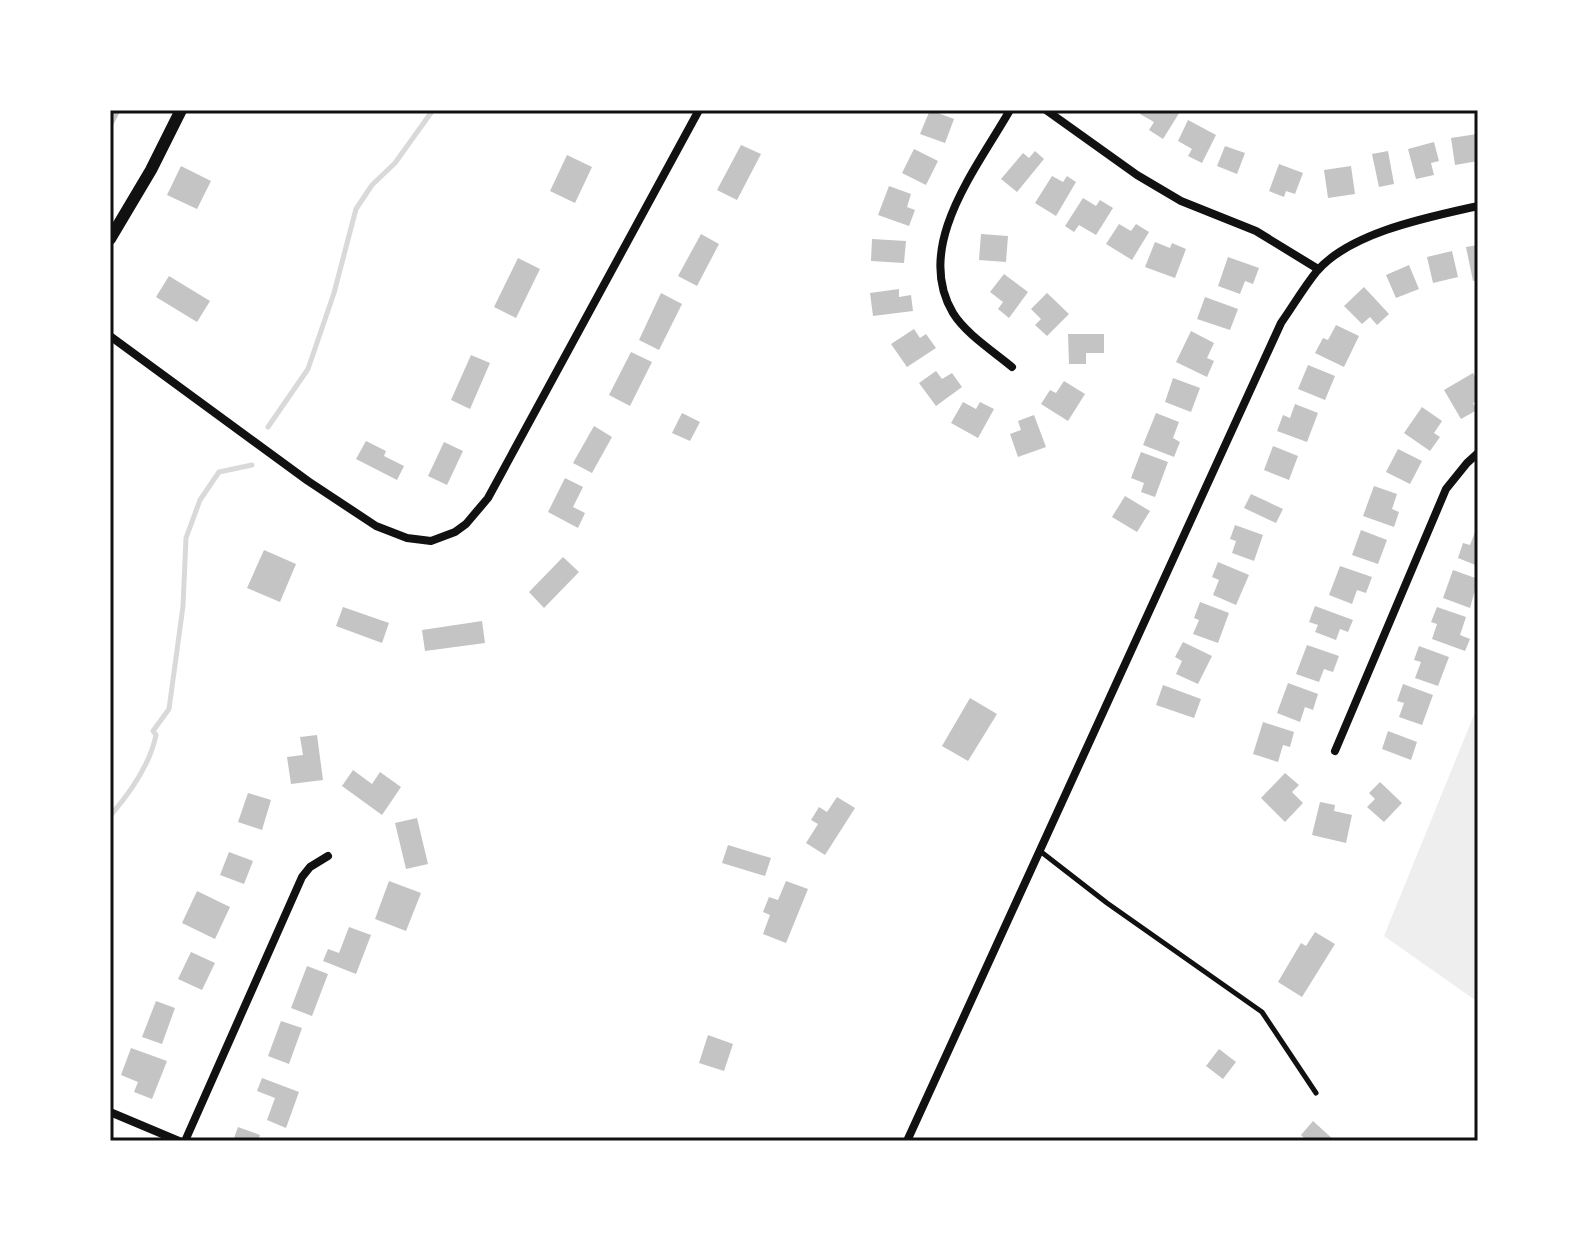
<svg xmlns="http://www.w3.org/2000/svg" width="1588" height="1251" viewBox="0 0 1588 1251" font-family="Montserrat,sans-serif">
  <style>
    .green { fill: #eee }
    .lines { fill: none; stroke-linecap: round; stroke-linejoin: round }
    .stream { stroke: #d9d9d9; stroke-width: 5 }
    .building { fill: #c4c4c4 }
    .service { stroke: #111; stroke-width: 5 }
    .minor { stroke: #111; stroke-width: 8 }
    .tertiary { stroke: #111; stroke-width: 12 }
    .neatline { fill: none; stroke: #111; stroke-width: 3 }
  </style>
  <rect width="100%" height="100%" fill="#fff"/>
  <!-- green -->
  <polygon class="green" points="1478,705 1478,1002 1384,936"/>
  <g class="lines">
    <!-- stream -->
    <g class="stream">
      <polyline points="268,427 308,369 334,293 356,209 372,185 395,163 433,110"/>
      <path d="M110,816c20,-23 40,-51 46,-81l-3,-4 16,-22 14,-103 3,-68 14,-38 19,-28 33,-7"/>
    </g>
  </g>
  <!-- building -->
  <g class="building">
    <polygon points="110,110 121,110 110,131"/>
    <polygon points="930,110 954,119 945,143 920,134"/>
    <polygon points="1143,110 1181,110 1163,139 1149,130 1154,122 1140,114"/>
    <polygon points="1188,120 1216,135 1202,163 1188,156 1192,149 1178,141"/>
    <polygon points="1477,134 1478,161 1455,165 1451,138"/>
    <polygon points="1434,142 1439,161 1431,163 1434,175 1416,179 1408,149"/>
    <polygon points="741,145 761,154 737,200 717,190"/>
    <polygon points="1225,146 1245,153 1237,174 1217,166"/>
    <polygon points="914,149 938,161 926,185 902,173"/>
    <polygon points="1035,151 1044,159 1017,192 1001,179 1023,153 1029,158"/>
    <polygon points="1388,151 1394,184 1379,187 1372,154"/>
    <polygon points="567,155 592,167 575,203 550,191"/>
    <polygon points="1279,164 1303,173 1295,194 1286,191 1284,197 1269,191"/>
    <polygon points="181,166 211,181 197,209 167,195"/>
    <polygon points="1351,166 1355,194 1328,198 1324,170"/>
    <polygon points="1052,176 1063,182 1067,176 1076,182 1056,216 1035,203"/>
    <polygon points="889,186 911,194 907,207 915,210 909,226 878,215"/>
    <polygon points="1083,198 1096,206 1100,200 1113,208 1096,235 1079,225 1074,232 1065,226"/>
    <polygon points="1119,224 1131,231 1136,224 1149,232 1132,260 1106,244"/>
    <polygon points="701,234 719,244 697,286 678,276"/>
    <polygon points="981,234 1008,236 1006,262 979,260"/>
    <polygon points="872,239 906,241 904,263 871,261"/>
    <polygon points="1155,242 1170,248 1172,243 1186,249 1175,278 1145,267"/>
    <polygon points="1478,245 1478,280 1473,281 1466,247"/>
    <polygon points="1452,251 1458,277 1433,283 1427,257"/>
    <polygon points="1228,257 1259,268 1253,284 1245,281 1240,294 1218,286"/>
    <polygon points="518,258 540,269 516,318 494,307"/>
    <polygon points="1409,265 1419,289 1396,298 1386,275"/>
    <polygon points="1004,274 1028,292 1009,318 998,309 1003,302 990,292"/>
    <polygon points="169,276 210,301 197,322 156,297"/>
    <polygon points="1364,287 1389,314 1377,325 1370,317 1362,324 1344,306"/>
    <polygon points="899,289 899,297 911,295 913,311 873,316 870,293"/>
    <polygon points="661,293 682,304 659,350 639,340"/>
    <polygon points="1047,293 1069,314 1047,336 1035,325 1041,319 1031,309"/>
    <polygon points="1205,297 1238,309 1230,330 1197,319"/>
    <polygon points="1336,325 1359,336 1344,367 1315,353 1323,338 1328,340"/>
    <polygon points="914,329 920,338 926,334 936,348 907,367 891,344"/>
    <polygon points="1191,331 1214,343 1207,358 1214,361 1207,377 1176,362"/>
    <polygon points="1068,334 1104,334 1104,353 1086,353 1086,364 1069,364"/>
    <polygon points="631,352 652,362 630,406 609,395"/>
    <polygon points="471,355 490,363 470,409 451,400"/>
    <polygon points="1308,365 1335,376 1325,400 1298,389"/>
    <polygon points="936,371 942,379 952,373 962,387 936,406 919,383"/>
    <polygon points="1473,373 1478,381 1478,400 1473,403 1477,410 1461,419 1444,390"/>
    <polygon points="1173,378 1200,388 1191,412 1165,402"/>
    <polygon points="1064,381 1085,394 1068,421 1041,404 1050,390 1056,393"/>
    <polygon points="963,402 976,409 980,402 994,409 978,438 951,423"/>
    <polygon points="1295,404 1318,413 1307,442 1277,431 1283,415 1290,418"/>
    <polygon points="1422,407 1442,421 1434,433 1440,437 1430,451 1404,433"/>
    <polygon points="682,413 700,422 690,441 672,433"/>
    <polygon points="1156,413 1179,422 1173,438 1180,442 1174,457 1143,445"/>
    <polygon points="1034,415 1046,447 1018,457 1010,434 1021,430 1018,421"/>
    <polygon points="594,426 612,437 592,473 573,463"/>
    <polygon points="366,441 386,451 384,456 404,466 397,480 356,459"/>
    <polygon points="444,442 463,451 447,485 428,476"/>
    <polygon points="1273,446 1298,456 1289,480 1264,470"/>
    <polygon points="1398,449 1422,461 1410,484 1386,472"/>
    <polygon points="1141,452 1168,462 1155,497 1141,492 1144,483 1131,478"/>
    <polygon points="565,478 583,487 573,507 585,513 578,528 548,512"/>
    <polygon points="1374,486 1397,494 1392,509 1399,512 1394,527 1363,516"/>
    <polygon points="1251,494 1283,509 1276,523 1244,508"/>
    <polygon points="1125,496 1150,511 1137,532 1112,517"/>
    <polygon points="1235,525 1263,535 1254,561 1232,553 1236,541 1230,539"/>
    <polygon points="1361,530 1387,540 1378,564 1352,555"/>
    <polygon points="1475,532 1478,533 1478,566 1458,558 1463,543 1470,545"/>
    <polygon points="264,550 296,564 280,602 247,588"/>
    <polygon points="563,557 579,572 544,608 529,592"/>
    <polygon points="1218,562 1249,575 1236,605 1213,595 1219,580 1212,577"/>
    <polygon points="1340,566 1372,577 1366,593 1357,590 1352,604 1329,595"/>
    <polygon points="1453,570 1478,579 1470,608 1443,598"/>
    <polygon points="1200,602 1229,613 1218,643 1193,634 1199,620 1194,618"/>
    <polygon points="1315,606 1353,620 1348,632 1340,629 1336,640 1315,632 1318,625 1309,622"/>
    <polygon points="343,607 389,623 382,643 336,626"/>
    <polygon points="1437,607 1466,617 1460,635 1470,639 1465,651 1432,639 1437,624 1431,622"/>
    <polygon points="482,621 485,643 425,651 422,630"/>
    <polygon points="1183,642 1212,656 1198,684 1176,674 1182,661 1175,657"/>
    <polygon points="1307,645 1339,656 1333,672 1324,669 1319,682 1296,674"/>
    <polygon points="1419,646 1449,657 1438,686 1415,678 1421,662 1414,660"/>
    <polygon points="1288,683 1318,694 1313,710 1305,707 1300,722 1277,713"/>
    <polygon points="1403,684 1433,695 1422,725 1399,717 1404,703 1397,701"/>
    <polygon points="1163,685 1201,699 1194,718 1156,705"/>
    <polygon points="970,698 997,714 968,761 942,746"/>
    <polygon points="1263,722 1294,732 1290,747 1283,745 1278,762 1253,754"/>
    <polygon points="1388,731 1417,742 1411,760 1382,749"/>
    <polygon points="317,735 323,780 291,784 287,757 303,755 300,737"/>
    <polygon points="353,770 372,784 380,772 401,787 382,815 342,786"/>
    <polygon points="1285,773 1299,785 1292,792 1303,803 1285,822 1261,798"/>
    <polygon points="1380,782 1402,803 1384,822 1367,807 1375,799 1369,793"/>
    <polygon points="248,793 271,800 262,830 238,822"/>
    <polygon points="837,797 855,808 825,855 806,843 818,824 811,820 819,807 827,812"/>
    <polygon points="1320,802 1335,805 1334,811 1352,815 1346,843 1312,835"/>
    <polygon points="417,818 428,864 406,869 395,823"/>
    <polygon points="728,845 771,858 765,876 722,863"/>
    <polygon points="229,852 253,861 244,884 220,875"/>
    <polygon points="389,881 421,893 406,931 375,919"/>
    <polygon points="786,881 808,889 786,943 763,934 770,915 763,912 769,897 778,900"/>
    <polygon points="197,891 230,907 215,939 182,923"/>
    <polygon points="349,927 371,935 356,974 323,961 328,949 339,953"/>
    <polygon points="1315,932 1335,944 1302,997 1278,982 1301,943 1306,946"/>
    <polygon points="191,952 215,963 202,990 178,979"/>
    <polygon points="307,966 328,974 312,1016 291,1008"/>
    <polygon points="156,1001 175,1008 162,1044 142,1037"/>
    <polygon points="281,1021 302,1028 289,1064 268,1056"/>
    <polygon points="708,1035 733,1044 724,1071 699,1063"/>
    <polygon points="131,1048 167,1061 152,1099 134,1092 138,1082 121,1075"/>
    <polygon points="1219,1049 1236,1062 1223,1079 1206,1066"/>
    <polygon points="262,1078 299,1092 286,1128 267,1120 275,1098 257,1091"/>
    <polygon points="1313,1121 1335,1141 1307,1141 1301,1135"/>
    <polygon points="238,1127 260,1135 258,1141 233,1141"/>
  </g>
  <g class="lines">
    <!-- service -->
    <polyline class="service" points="1040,851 1107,903 1262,1012 1316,1093"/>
    <!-- minor -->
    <g class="minor">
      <path d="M1010,110c-33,58 -97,136 -57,203 13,21 40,38 59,54"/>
      <polyline points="1046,110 1137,175 1181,201 1256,231 1318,269"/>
      <polyline points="110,336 308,481 376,526 407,538 431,541 455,532 466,524 488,498 699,110"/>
      <polyline points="1335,751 1446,489 1467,463 1478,453"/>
      <polyline points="110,1112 179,1141"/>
      <polyline points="185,1141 302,877 310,867 328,856"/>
      <path d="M907,1141l374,-818c12,-17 23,-36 36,-52 34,-39 112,-54 161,-65"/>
    </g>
    <!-- tertiary -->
    <polyline class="tertiary" points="110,239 151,170 181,110"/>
  </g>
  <!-- border -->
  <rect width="1588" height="1251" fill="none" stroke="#ffffff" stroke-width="224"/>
  <rect x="112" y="112" width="1364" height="1027" class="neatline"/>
</svg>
